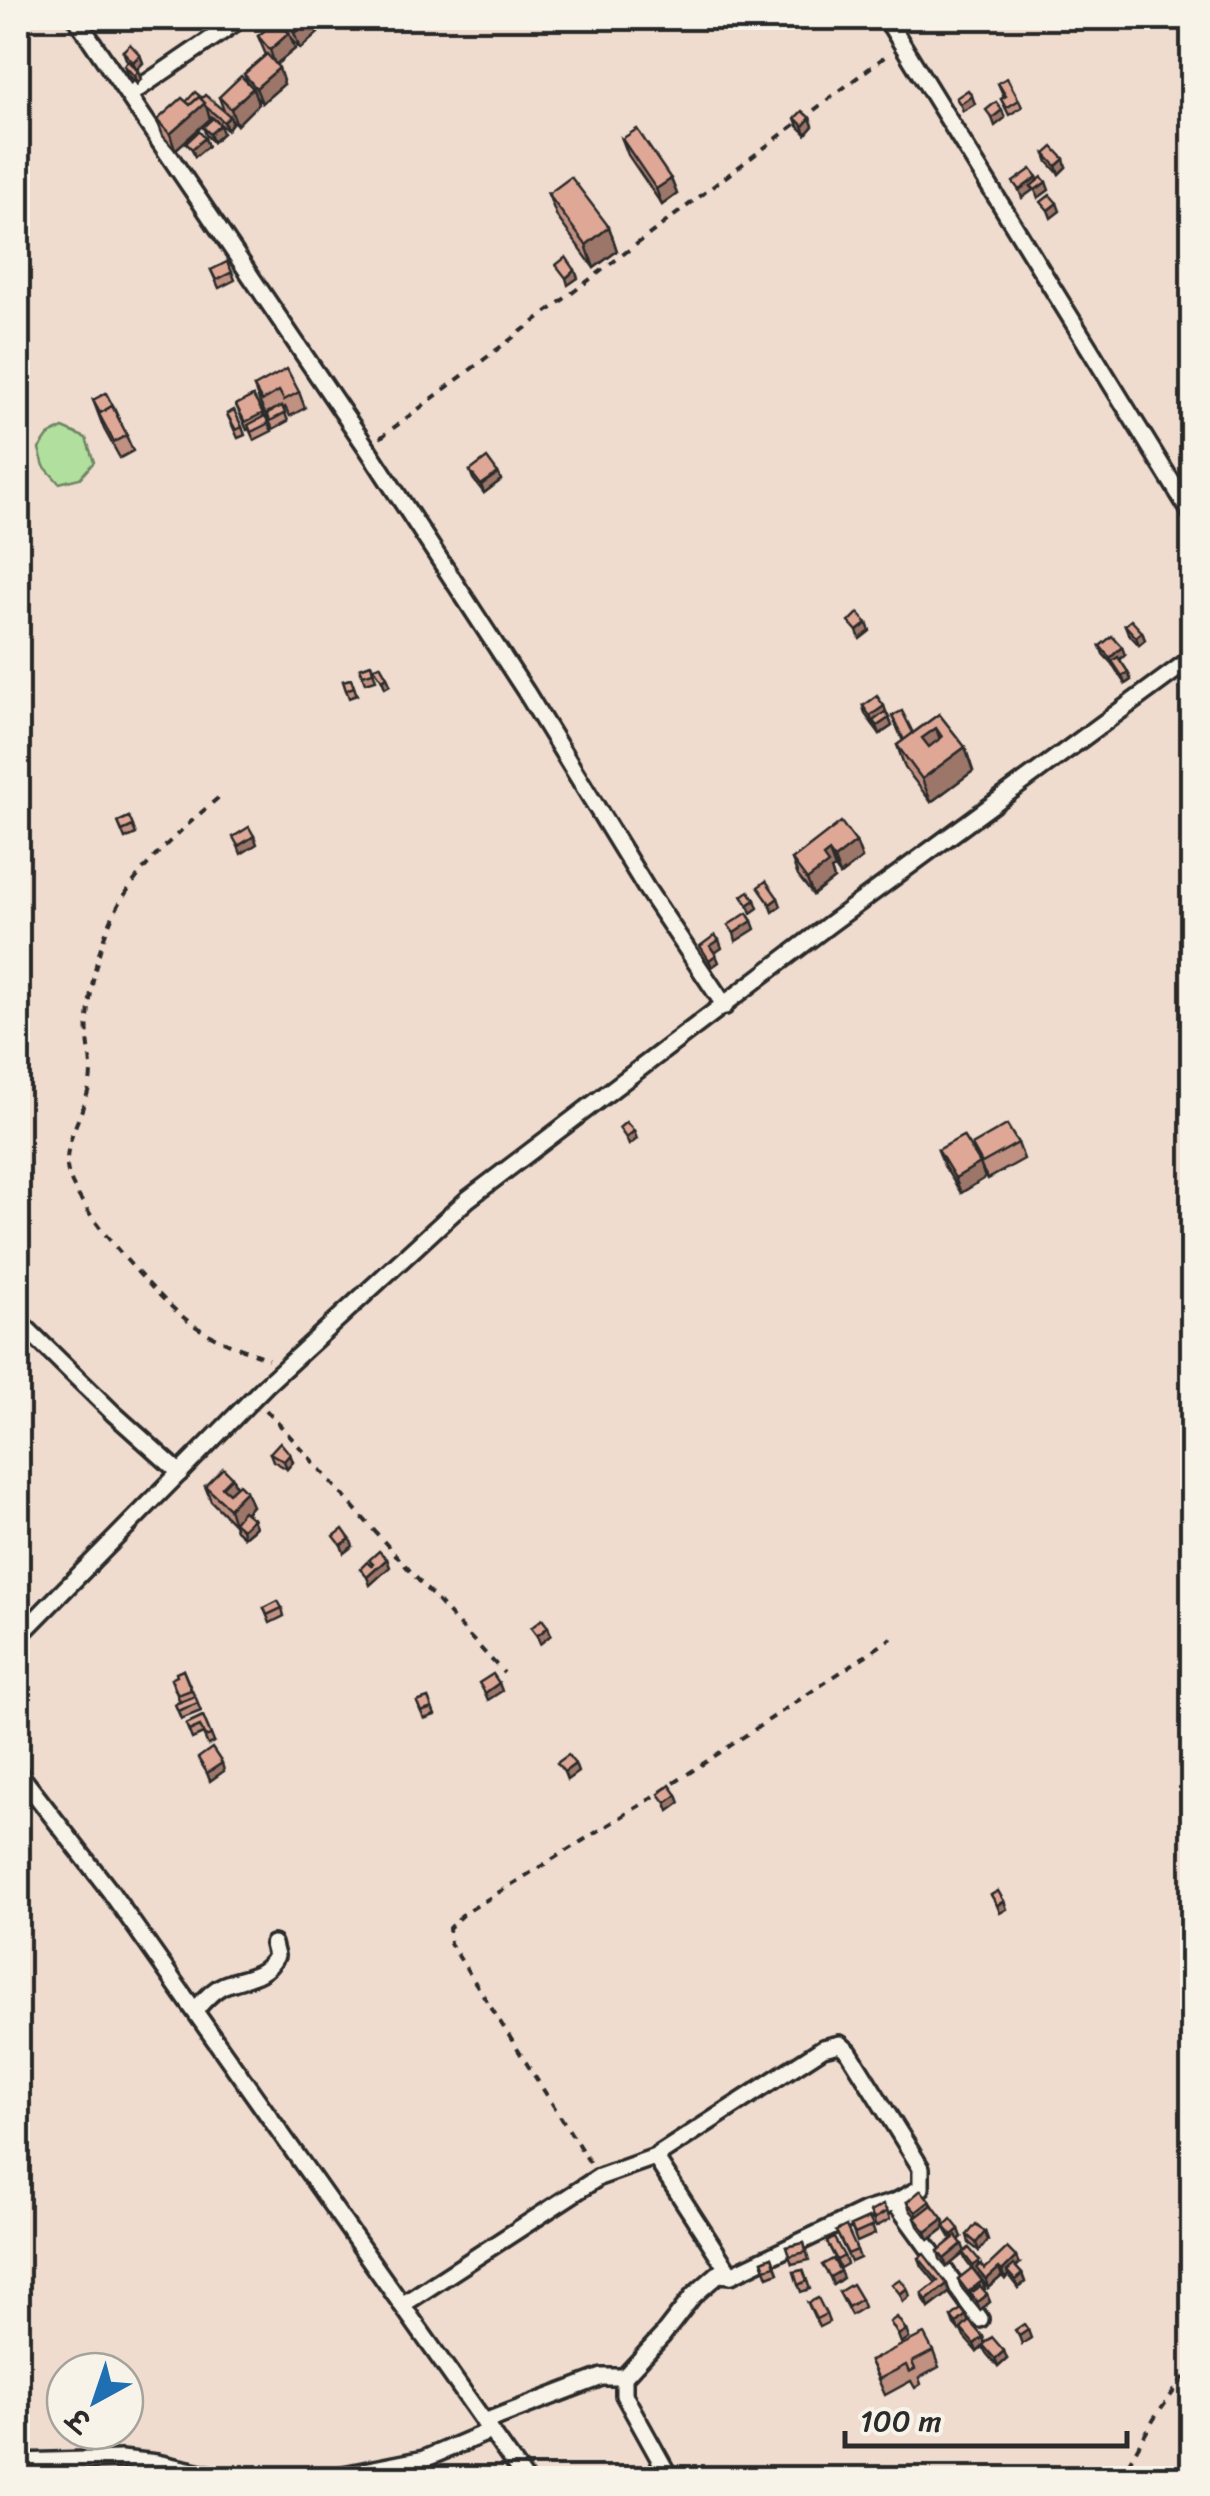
<svg xmlns="http://www.w3.org/2000/svg" width="1210" height="2496" viewBox="0 0 1210 2496" font-family="Sriracha,'Playpen Sans Deva',sans-serif">
  <style>
    .green { fill: #b1df9e; stroke: #6e8564; stroke-width: 2.5 }
    .lines { fill: none; stroke-linecap: round; stroke-linejoin: round }
    .minor-casing { stroke: #2b2b2b; stroke-width: 22 }
    .path { stroke: #2b2b2b; stroke-width: 4; stroke-dasharray: 8 8; stroke-linecap: butt }
    .minor { stroke: #f7f3e8; stroke-width: 15 }
    .wall { fill: #c09081; stroke: #2b2b2b; stroke-width: 2.5 }
    .shaded-wall { fill: #9c7669; stroke: #2b2b2b; stroke-width: 2.5 }
    .building { fill: #dfa896; stroke: #2b2b2b; stroke-width: 2.5; fill-rule: evenodd }
  </style>
  <rect width="100%" height="100%" fill="#f0dccf"/>
  <filter id="ink" filterUnits="userSpaceOnUse"><feTurbulence type="fractalNoise" baseFrequency=".01" numOctaves="2"/><feDisplacementMap in="SourceGraphic" scale="20" xChannelSelector="R" yChannelSelector="G"/><feConvolveMatrix kernelMatrix="1 2 1 2 8 2 1 2 1" color-interpolation-filters="sRGB"/></filter>
  <g filter="url(#ink)">
    <!-- green -->
    <polygon class="green" points="63,428 86,438 94,462 80,478 59,483 44,466 39,449 48,436"/>
    <g class="lines">
      <!-- minor casing -->
      <g class="minor-casing">
        <g id="minor">
          <polyline points="76,18 367,448 526,692 646,888 725,1006"/>
          <polyline points="886,18 1192,515"/>
          <polyline points="129,95 242,18"/>
          <polyline points="18,1320 113,1413 180,1473"/>
          <polyline points="18,1637 266,1385 468,1199 830,924 1192,658"/>
          <polyline points="18,1772 110,1891 524,2478"/>
          <path d="M195,2010c9,-9 19,-22 32,-26 19,-7 38,-7 49,-28l-3,-12"/>
          <polyline points="655,2157 731,2275"/>
          <polyline points="895,2202 980,2319"/>
          <polyline points="402,2305 599,2177 655,2157 823,2048 840,2044 849,2052 921,2168 921,2188 895,2202 865,2211 731,2275 718,2274 693,2296 662,2336 624,2377 624,2395 670,2478"/>
          <polyline points="484,2422 602,2377 624,2377"/>
          <polyline points="18,2462 121,2459 157,2463 225,2478"/>
          <polyline points="328,2478 424,2459 490,2431"/>
        </g>
      </g>
      <!-- path -->
      <g class="path">
        <polyline points="380,438 887,55"/>
        <path d="M218,798c-81,70 -120,108 -130,220 -2,19 3,36 3,53 0,33 -26,63 -24,95 2,37 94,136 125,158 23,16 51,25 76,35"/>
        <path d="M266,1410c80,87 156,177 238,263"/>
        <polyline points="590,2163 450,1943 449,1928 462,1915 647,1801 892,1638"/>
        <polyline points="1120,2478 1154,2419 1192,2366"/>
      </g>
      <!-- minor -->
      <use href="#minor" class="minor"/>
    </g>
    <!-- wall -->
    <g class="wall">
      <polygon points="272,18 312,18 318,33 300,49 291,39 295,49 276,65 284,84 262,103 256,97 258,104 237,125 231,119 232,123 227,130 214,119 223,133 213,142 206,135 203,127 213,118 209,115 210,119 175,150 163,136 157,120 186,102 201,97 224,111 219,97 247,82 244,74 266,55 258,36 276,21"/>
      <polygon points="319,18 339,18 330,27"/>
      <polygon points="123,51 140,55 143,63 136,70 141,79 137,84 127,73 124,65 131,63 126,59"/>
      <polygon points="998,83 1019,100 1022,107 1009,115 1001,99 1004,97"/>
      <polygon points="795,118 810,118 813,126 806,134 798,126"/>
      <polygon points="622,139 671,179 677,194 662,205 628,155"/>
      <polygon points="1045,154 1066,167 1059,174 1048,162"/>
      <polygon points="548,194 609,227 617,251 594,268 557,217"/>
      <polygon points="211,270 232,272 235,280 219,288"/>
      <polygon points="254,387 299,392 305,408 290,416 285,407 283,408 288,421 273,429 260,403"/>
      <polygon points="253,396 272,431 254,440 249,429 247,430 236,405"/>
      <polygon points="93,400 114,408 133,451 120,458 104,429"/>
      <polygon points="227,414 242,427 245,435 238,438"/>
      <polygon points="470,471 498,473 501,480 484,493 473,479"/>
      <polygon points="1125,625 1142,632 1145,640 1139,645 1128,633"/>
      <polygon points="1100,646 1125,655 1120,660 1128,672 1131,680 1125,684 1113,665 1103,654"/>
      <polygon points="371,664 376,680 365,683 360,668"/>
      <polygon points="351,679 357,695 349,698 343,681"/>
      <polygon points="863,706 887,714 892,726 880,734 865,714"/>
      <polygon points="939,714 965,747 973,771 931,802 905,768 897,745 903,741 892,716 913,733"/>
      <polygon points="129,817 136,834 125,839 118,822"/>
      <polygon points="856,842 862,858 840,875 835,868 831,870 834,879 813,895 798,876 792,860"/>
      <polygon points="1018,1143 1024,1159 988,1179 981,1167 985,1178 961,1193 944,1166 938,1150 976,1157 972,1145"/>
      <polygon points="270,1453 290,1454 293,1462 287,1469 273,1461"/>
      <polygon points="232,1477 236,1487 252,1506 246,1513 253,1519 256,1527 244,1537 236,1530 234,1524 211,1501 205,1486"/>
      <polygon points="264,1608 282,1608 284,1616 270,1623"/>
      <polygon points="183,1670 201,1711 181,1719 175,1704 180,1702 171,1679 177,1676"/>
      <polygon points="428,1698 435,1715 424,1719 417,1702"/>
      <polygon points="203,1716 214,1742 208,1745 203,1734 192,1739 186,1724"/>
      <polygon points="930,2201 945,2225 962,2237 959,2240 965,2252 985,2269 1019,2264 1016,2267 1022,2274 1025,2282 1018,2288 1008,2275 1005,2279 1002,2276 988,2288 977,2273 982,2281 985,2289 984,2290 990,2302 980,2310 961,2287 958,2279 972,2269 966,2261 963,2254 947,2267 940,2259 938,2251 952,2240 945,2228 929,2240 918,2226 915,2218 916,2217 910,2210 907,2202"/>
      <polygon points="887,2211 890,2219 876,2227 870,2212"/>
      <polygon points="869,2218 875,2234 857,2242 851,2226"/>
      <polygon points="836,2231 857,2250 860,2258 851,2262"/>
      <polygon points="985,2232 988,2240 979,2251 969,2243 967,2235"/>
      <polygon points="827,2242 844,2256 847,2264 840,2268"/>
      <polygon points="804,2243 809,2260 792,2264 786,2247"/>
      <polygon points="772,2257 778,2273 768,2277 762,2261"/>
      <polygon points="919,2258 950,2292 929,2308 925,2302 922,2294 936,2283 922,2266"/>
      <polygon points="803,2270 810,2289 801,2292 794,2272"/>
      <polygon points="839,2292 861,2299 864,2307 851,2315"/>
      <polygon points="808,2303 826,2314 829,2322 819,2327"/>
      <polygon points="966,2315 969,2322 983,2337 985,2343 1007,2359 998,2367 986,2353 983,2347 977,2352 964,2337 961,2330 959,2331 954,2325 951,2317"/>
      <polygon points="933,2351 939,2367 919,2378 921,2384 915,2388 911,2381 885,2395 870,2361"/>
    </g>
    <!-- shaded-wall -->
    <g class="shaded-wall">
      <polygon points="312,18 318,33 300,49 294,33"/>
      <polygon points="329,18 339,18 330,27 327,19"/>
      <polygon points="289,33 295,49 275,65 270,50"/>
      <polygon points="140,55 143,63 136,70 133,62"/>
      <polygon points="279,68 284,84 262,103 256,88"/>
      <polygon points="138,71 141,79 137,84 134,76"/>
      <polygon points="253,88 258,104 237,125 231,109"/>
      <polygon points="972,96 975,104 963,111 960,104"/>
      <polygon points="205,103 210,119 175,150 170,134"/>
      <polygon points="1002,110 1005,118 995,126 992,118"/>
      <polygon points="230,116 232,123 227,130 224,122"/>
      <polygon points="810,118 813,126 806,134 803,126"/>
      <polygon points="220,125 223,133 213,142 210,134"/>
      <polygon points="205,138 208,146 195,157 192,149"/>
      <polygon points="1064,159 1066,167 1059,174 1056,166"/>
      <polygon points="1037,177 1040,185 1031,186 1033,190 1022,198 1019,190"/>
      <polygon points="671,179 677,194 662,205 656,189"/>
      <polygon points="1046,182 1049,190 1038,198 1035,190"/>
      <polygon points="1057,203 1060,211 1051,218 1048,210"/>
      <polygon points="609,227 617,251 594,268 586,245"/>
      <polygon points="575,270 578,278 568,285 566,278"/>
      <polygon points="498,473 501,480 484,493 481,485"/>
      <polygon points="867,623 870,631 860,639 857,631"/>
      <polygon points="1142,632 1145,640 1139,645 1136,637"/>
      <polygon points="1122,647 1125,655 1114,664 1112,661 1113,666 1110,658"/>
      <polygon points="1128,672 1131,680 1125,684 1122,676"/>
      <polygon points="387,677 390,685 385,688 382,680"/>
      <polygon points="884,706 887,714 873,724 870,716"/>
      <polygon points="889,718 892,726 880,734 877,726"/>
      <polygon points="936,728 944,751 930,761 922,738"/>
      <polygon points="965,747 973,771 931,802 922,779"/>
      <polygon points="254,836 257,844 241,854 238,846"/>
      <polygon points="856,842 862,858 840,875 834,859"/>
      <polygon points="829,852 835,868 831,870 834,879 813,895 807,880 823,857"/>
      <polygon points="778,898 781,906 773,912 770,904"/>
      <polygon points="755,900 758,908 751,913 748,905"/>
      <polygon points="752,921 755,929 736,941 734,933"/>
      <polygon points="719,940 722,948 713,954 710,946"/>
      <polygon points="716,955 719,962 712,967 709,960"/>
      <polygon points="634,1131 637,1139 629,1145 626,1138"/>
      <polygon points="980,1163 985,1178 961,1193 955,1178"/>
      <polygon points="290,1454 293,1462 287,1469 284,1461"/>
      <polygon points="232,1477 238,1493 228,1502 222,1487"/>
      <polygon points="246,1491 252,1506 234,1524 229,1508"/>
      <polygon points="253,1519 256,1527 244,1537 242,1529"/>
      <polygon points="350,1539 353,1546 344,1553 341,1545"/>
      <polygon points="387,1559 390,1567 370,1585 367,1577"/>
      <polygon points="548,1627 551,1635 540,1644 537,1636"/>
      <polygon points="499,1683 502,1691 488,1700 485,1693"/>
      <polygon points="222,1763 224,1771 210,1781 207,1773"/>
      <polygon points="575,1764 578,1772 567,1780 564,1772"/>
      <polygon points="677,1795 680,1803 669,1811 666,1803"/>
      <polygon points="1004,1901 1007,1909 1000,1913 997,1905"/>
      <polygon points="930,2201 933,2209 919,2220 916,2212"/>
      <polygon points="943,2219 946,2227 929,2240 926,2232"/>
      <polygon points="959,2229 962,2237 955,2243 952,2235"/>
      <polygon points="985,2232 988,2240 979,2251 976,2243"/>
      <polygon points="962,2244 965,2252 947,2267 944,2259"/>
      <polygon points="1016,2257 1019,2264 1009,2274 1007,2271 1008,2275 1005,2279 1002,2271"/>
      <polygon points="999,2268 1002,2276 988,2288 986,2280"/>
      <polygon points="840,2271 843,2278 833,2285 830,2277"/>
      <polygon points="1022,2274 1025,2282 1018,2288 1015,2280"/>
      <polygon points="982,2281 985,2289 974,2298 970,2293 972,2299 971,2300 968,2292"/>
      <polygon points="947,2284 950,2292 929,2308 927,2300"/>
      <polygon points="907,2288 910,2296 903,2302 900,2294"/>
      <polygon points="987,2294 990,2302 980,2310 977,2302"/>
      <polygon points="966,2315 969,2323 959,2331 956,2324"/>
      <polygon points="906,2330 909,2338 901,2343 898,2335"/>
      <polygon points="1028,2330 1031,2338 1022,2344 1019,2336"/>
      <polygon points="983,2337 985,2345 977,2352 974,2344"/>
      <polygon points="1004,2351 1007,2359 998,2367 995,2359"/>
    </g>
    <!-- building -->
    <g class="building">
      <polygon points="286,18 312,18 294,33 283,20"/>
      <polygon points="277,20 289,33 270,50 258,36"/>
      <polygon points="130,44 140,55 133,62 123,51"/>
      <polygon points="267,54 279,68 256,88 244,74"/>
      <polygon points="128,61 138,71 134,76 124,65"/>
      <polygon points="241,76 253,88 231,109 219,97"/>
      <polygon points="1007,78 1019,100 1006,108 1001,99 1006,96 998,83"/>
      <polygon points="968,90 972,96 960,104 956,98"/>
      <polygon points="195,92 201,97 199,97 190,105 186,102"/>
      <polygon points="205,95 230,116 224,122 206,107 201,99"/>
      <polygon points="199,97 205,103 170,134 157,120 182,98 190,105"/>
      <polygon points="996,102 1002,110 992,118 986,110"/>
      <polygon points="802,111 810,118 803,126 795,118"/>
      <polygon points="213,118 220,125 210,134 203,127"/>
      <polygon points="637,129 671,179 656,189 622,139"/>
      <polygon points="199,131 205,138 192,149 186,143"/>
      <polygon points="1053,147 1064,159 1056,166 1045,154"/>
      <polygon points="1031,169 1037,177 1019,190 1013,182"/>
      <polygon points="571,177 609,227 586,245 548,194"/>
      <polygon points="1042,177 1046,182 1035,190 1031,186"/>
      <polygon points="1050,195 1057,203 1048,210 1041,202"/>
      <polygon points="566,257 575,270 566,278 556,265"/>
      <polygon points="227,262 232,272 216,280 211,270"/>
      <polygon points="287,369 299,392 284,400 279,391 262,401 254,387"/>
      <polygon points="106,393 114,408 112,406 100,413 93,400"/>
      <polygon points="253,396 263,413 245,422 236,405"/>
      <polygon points="112,406 127,435 114,442 99,414"/>
      <polygon points="282,406 285,413 270,421 267,413"/>
      <polygon points="234,410 242,427 236,430 227,414"/>
      <polygon points="265,416 269,423 251,432 248,425"/>
      <polygon points="487,458 498,473 481,485 470,471"/>
      <polygon points="858,613 867,623 857,631 849,622"/>
      <polygon points="1131,620 1142,632 1136,637 1125,625"/>
      <polygon points="1112,636 1122,647 1110,658 1100,646"/>
      <polygon points="1118,657 1128,672 1122,676 1112,661"/>
      <polygon points="371,664 373,672 363,675 360,668"/>
      <polygon points="380,665 387,677 382,680 374,668"/>
      <polygon points="351,679 354,687 346,690 343,681"/>
      <polygon points="877,696 884,706 870,716 863,706"/>
      <polygon points="902,711 913,733 904,740 892,716"/>
      <polygon points="885,712 889,718 877,726 873,721"/>
      <path d="M939,714l26,33 -43,32 -25,-34zM936,728l6,9 -13,10 -7,-9z"/>
      <polygon points="129,817 133,826 122,831 118,822"/>
      <polygon points="841,822 856,842 834,859 829,852 823,857 828,864 807,880 792,860"/>
      <polygon points="249,827 254,836 238,846 233,837"/>
      <polygon points="766,881 778,898 770,904 758,887"/>
      <polygon points="749,891 755,900 748,905 742,896"/>
      <polygon points="747,913 752,921 734,933 728,925"/>
      <polygon points="715,935 719,940 710,946 716,955 709,960 700,946"/>
      <polygon points="626,1122 634,1131 626,1138 619,1128"/>
      <polygon points="1007,1125 1018,1143 982,1163 972,1145"/>
      <polygon points="963,1136 980,1163 955,1178 938,1150"/>
      <polygon points="280,1442 290,1454 284,1461 270,1453"/>
      <polygon points="223,1468 232,1477 222,1487 229,1493 239,1484 246,1491 229,1508 205,1486"/>
      <polygon points="243,1511 253,1519 242,1529 234,1522"/>
      <polygon points="343,1529 350,1539 341,1545 334,1536"/>
      <polygon points="379,1551 387,1559 367,1577 360,1569 367,1562 371,1566 373,1564 369,1560"/>
      <polygon points="278,1601 282,1608 267,1615 264,1608"/>
      <polygon points="542,1619 548,1627 537,1636 531,1628"/>
      <polygon points="183,1670 191,1690 178,1695 171,1679 177,1676 176,1673"/>
      <polygon points="493,1674 499,1683 485,1693 479,1683"/>
      <polygon points="195,1696 198,1703 178,1711 175,1704"/>
      <polygon points="428,1698 432,1708 421,1712 417,1702"/>
      <polygon points="203,1716 211,1735 205,1737 200,1726 189,1731 186,1724"/>
      <polygon points="212,1748 222,1763 207,1773 198,1758"/>
      <polygon points="568,1755 575,1764 564,1772 557,1763"/>
      <polygon points="670,1785 677,1795 666,1803 659,1794"/>
      <polygon points="998,1891 1004,1901 997,1905 991,1895"/>
      <polygon points="921,2190 930,2201 916,2212 907,2202"/>
      <polygon points="883,2205 887,2211 874,2219 870,2212"/>
      <polygon points="932,2205 943,2219 926,2232 915,2218"/>
      <polygon points="869,2218 873,2226 855,2234 851,2226"/>
      <polygon points="951,2219 959,2229 952,2235 944,2226"/>
      <polygon points="976,2224 985,2232 976,2243 967,2235"/>
      <polygon points="846,2226 857,2250 848,2254 836,2231"/>
      <polygon points="956,2236 962,2244 944,2259 938,2251"/>
      <polygon points="834,2238 844,2256 837,2260 827,2242"/>
      <polygon points="804,2243 806,2252 789,2256 786,2247"/>
      <polygon points="969,2248 980,2261 973,2266 963,2253"/>
      <polygon points="1007,2248 1016,2257 1002,2271 999,2268 986,2280 976,2268 981,2264 985,2269"/>
      <polygon points="924,2254 947,2284 927,2300 922,2294 938,2281 919,2258"/>
      <polygon points="772,2257 775,2266 765,2269 762,2261"/>
      <polygon points="833,2259 840,2271 830,2277 822,2265"/>
      <polygon points="1014,2265 1022,2274 1015,2280 1007,2271"/>
      <polygon points="972,2268 982,2281 968,2292 958,2279"/>
      <polygon points="803,2270 807,2281 798,2285 794,2272"/>
      <polygon points="900,2279 907,2288 900,2294 892,2284"/>
      <polygon points="852,2284 861,2299 848,2307 839,2292"/>
      <polygon points="980,2286 987,2294 977,2302 970,2293"/>
      <polygon points="818,2298 826,2314 816,2319 808,2303"/>
      <polygon points="961,2309 966,2315 956,2324 951,2317"/>
      <polygon points="897,2317 906,2330 898,2335 890,2322"/>
      <polygon points="969,2321 983,2337 974,2344 961,2329"/>
      <polygon points="1024,2324 1028,2330 1019,2336 1015,2330"/>
      <polygon points="924,2334 933,2351 912,2362 915,2369 909,2372 906,2365 879,2379 870,2361"/>
      <polygon points="992,2337 1004,2351 995,2359 983,2345"/>
    </g>
  </g>
  <!-- margin -->
  <rect width="1210" height="2496" fill="none" stroke="#f7f3e8" stroke-width="60"/>
  <rect x="30" y="30" width="1150" height="2436" fill="none" stroke="#2b2b2b" stroke-width="4" filter="url(#ink)"/>
  <!-- north arrow -->
  <g transform="translate(95 2401) rotate(220)"><circle r="48" fill="#f7f3e8" stroke="#a5a39c" stroke-width="2.5"/>
  <path d="M0-8L18 38L0 25L-18 38Z" fill="#1f6fb2"/>
  <text y="-15" font-size="28" font-weight="bold" text-anchor="middle" fill="#2b2b2b">उ</text>
  </g>
  <!-- scale -->
  <path d="M845 2431v15h282v-15" fill="none" stroke="#2b2b2b" stroke-width="5"/>
  <text x="860" y="2431" font-size="30" fill="#2b2b2b" stroke="#f7f3e8" stroke-width="8" paint-order="stroke">100 m</text>
</svg>
